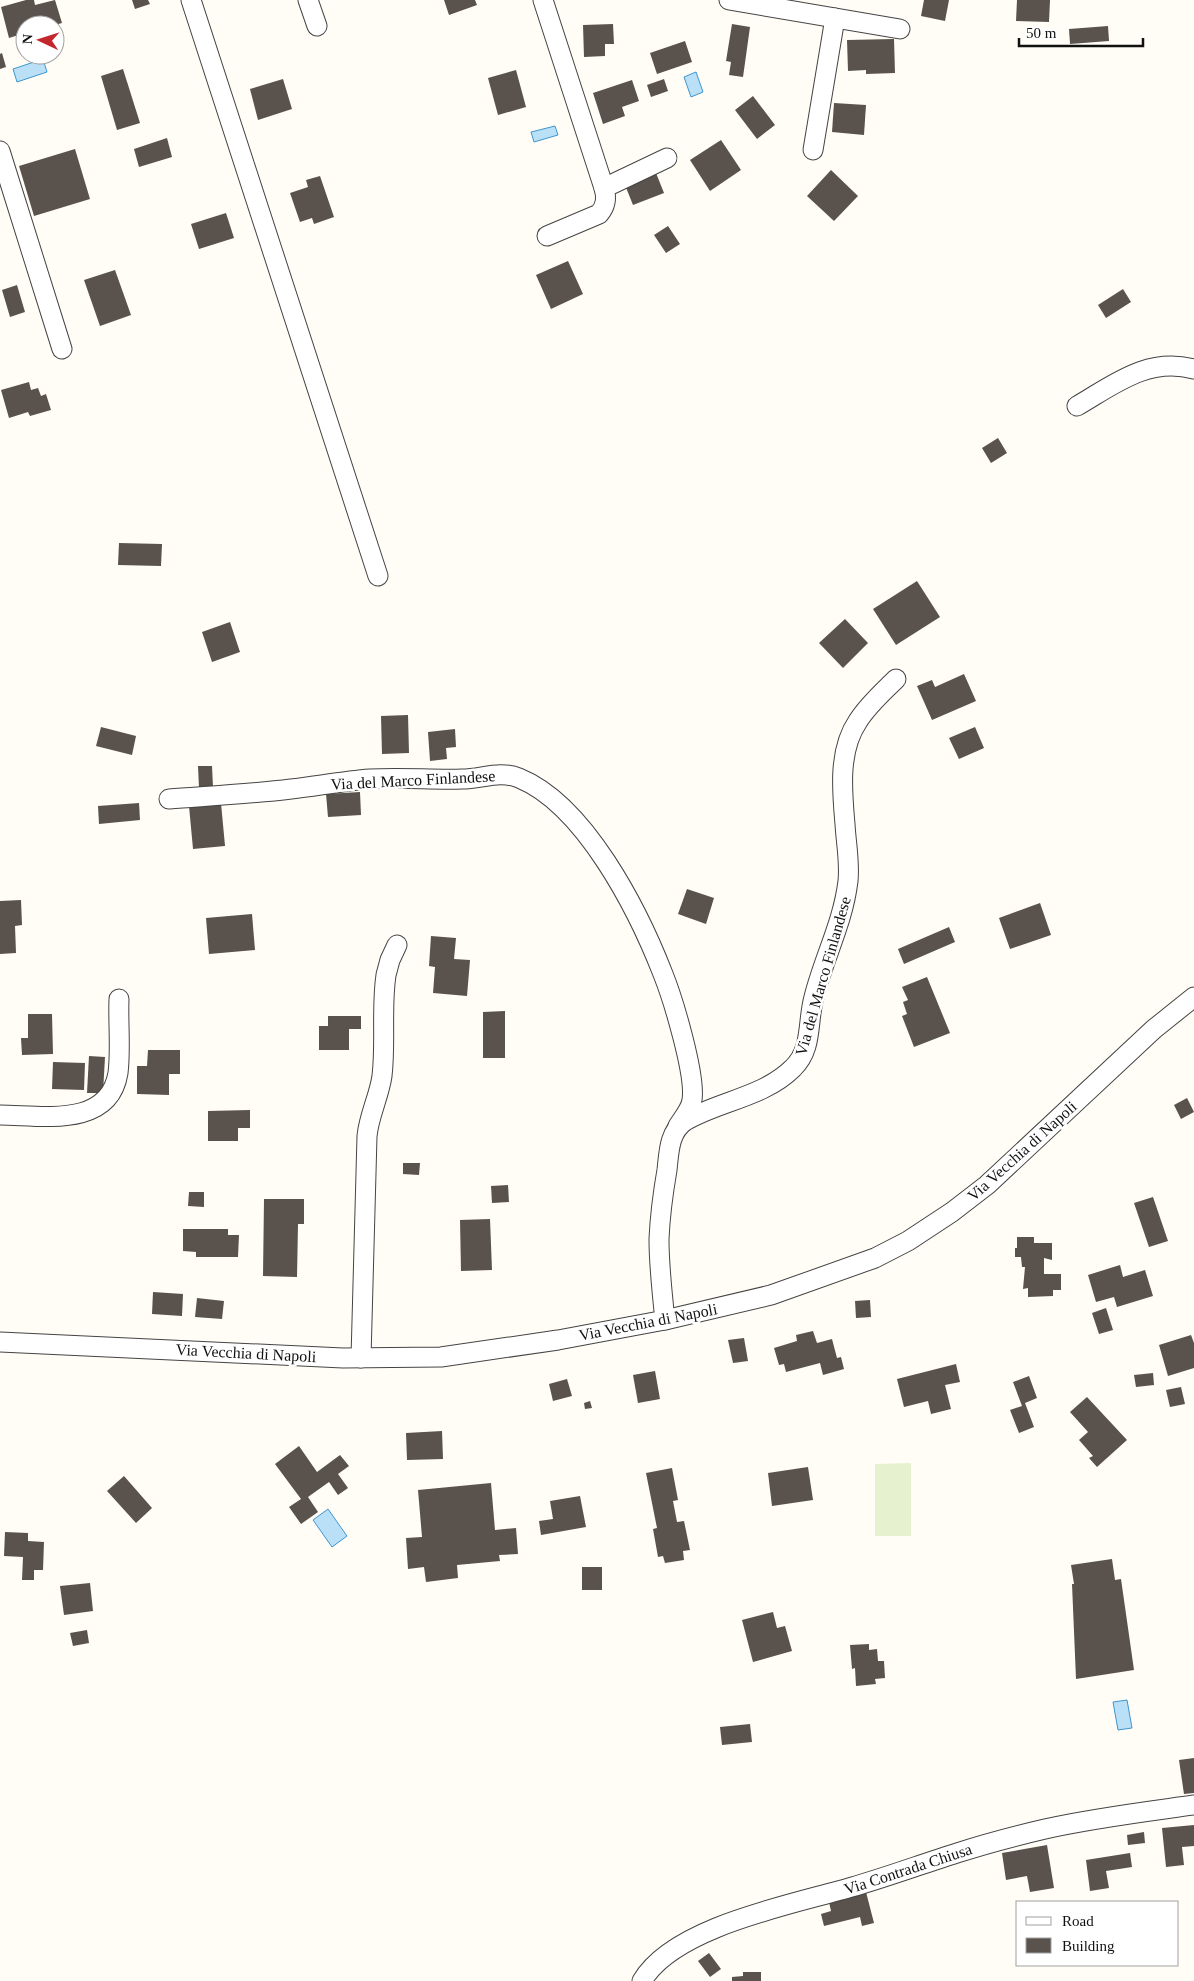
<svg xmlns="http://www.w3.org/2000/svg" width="1194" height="1981" viewBox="0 0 1194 1981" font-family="Georgia,serif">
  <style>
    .pitch { fill: #e6f2cf }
    .water { fill: #b9e0f7; stroke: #3f96cf }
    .building { fill: #5a524d }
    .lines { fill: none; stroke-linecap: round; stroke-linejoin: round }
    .minor-casing { stroke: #444; stroke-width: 21 }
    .minor { stroke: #fff; stroke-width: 19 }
    .labels { text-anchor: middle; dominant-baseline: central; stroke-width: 5; stroke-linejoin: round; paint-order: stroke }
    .street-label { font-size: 16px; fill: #111; stroke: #fff }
  </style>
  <rect width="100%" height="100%" fill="#fffdf5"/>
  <!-- pitch -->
  <polygon class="pitch" points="911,1463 911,1536 875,1536 875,1464"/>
  <!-- water -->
  <g class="water">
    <polygon points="43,59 47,72 17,82 13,69"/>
    <polygon points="696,72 703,92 691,97 684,77"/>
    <polygon points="555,126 558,135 534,142 531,132"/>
    <polygon points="328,1509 347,1536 332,1547 313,1520"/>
    <polygon points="1127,1700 1132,1728 1118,1730 1113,1702"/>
  </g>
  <!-- building -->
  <g class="building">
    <polygon points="26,0 34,0 35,5 55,0 62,23 55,25 25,25 25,33 9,38 1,7"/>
    <polygon points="132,0 148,0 150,4 135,9"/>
    <polygon points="444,0 475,0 477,5 449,15"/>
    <polygon points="924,0 949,0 945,21 921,16"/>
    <polygon points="1017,0 1050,0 1049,22 1016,21"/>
    <polygon points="613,24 614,44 605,44 605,56 584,57 583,25"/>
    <polygon points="732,24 750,27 743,77 729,75 731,62 726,61"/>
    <polygon points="1108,26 1109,41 1070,44 1069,29"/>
    <polygon points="894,39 895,73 866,74 866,70 848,71 847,40"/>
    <polygon points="685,41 692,62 657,74 650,53"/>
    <polygon points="2,53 6,67 0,69 0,54"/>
    <polygon points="123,69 140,123 117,130 101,76"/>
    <polygon points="516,70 526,107 498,115 488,78"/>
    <polygon points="283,79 292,109 258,120 250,89"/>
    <polygon points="664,79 668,91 651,97 647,85"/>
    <polygon points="632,80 639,101 622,107 625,116 603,124 593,93"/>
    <polygon points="753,96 775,125 757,139 735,110"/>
    <polygon points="834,103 866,105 864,135 832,132"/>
    <polygon points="167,138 172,157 139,167 134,149"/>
    <polygon points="721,140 741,170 710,191 690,160"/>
    <polygon points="75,149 90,199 34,216 19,166"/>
    <polygon points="831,170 858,196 834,221 807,196"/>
    <polygon points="656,173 664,193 633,205 625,185"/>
    <polygon points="320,176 334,217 314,224 312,218 300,222 290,193 308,187 306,180"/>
    <polygon points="226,213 234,238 199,249 191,224"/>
    <polygon points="668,226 680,244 666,253 654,235"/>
    <polygon points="568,261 583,294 551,309 536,275"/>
    <polygon points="115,270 131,315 100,326 84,280"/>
    <polygon points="17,285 25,312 10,317 2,290"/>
    <polygon points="1123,289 1131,302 1106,318 1098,305"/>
    <polygon points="29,382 31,390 38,388 41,396 46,394 51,410 30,416 28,412 9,418 1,390"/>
    <polygon points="998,438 1007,453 991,463 982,448"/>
    <polygon points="119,543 162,544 161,566 118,565"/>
    <polygon points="917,581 940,617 896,645 873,609"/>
    <polygon points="845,619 868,643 843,668 819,643"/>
    <polygon points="230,622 240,652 212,662 202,632"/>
    <polygon points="964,674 976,701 932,720 917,686 932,680 935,687"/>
    <polygon points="408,715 409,753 382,754 381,716"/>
    <polygon points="101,727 136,736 132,755 96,746"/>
    <polygon points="975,727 984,748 959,759 949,738"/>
    <polygon points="455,729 456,747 446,748 447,759 430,761 428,732"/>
    <polygon points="198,766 212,766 213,787 199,788"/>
    <polygon points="360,792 361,815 328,817 326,794"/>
    <polygon points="139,803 140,820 99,824 98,806"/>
    <polygon points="221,803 225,846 193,849 189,806"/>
    <polygon points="687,889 714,898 706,924 678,914"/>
    <polygon points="21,900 22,925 15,926 16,953 0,954 0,901"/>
    <polygon points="1040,903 1051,935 1010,949 999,918"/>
    <polygon points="252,914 255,950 209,954 206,918"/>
    <polygon points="949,927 955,942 904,964 898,949"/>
    <polygon points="431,936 456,938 454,959 470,960 467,996 433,993 435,967 429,966"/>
    <polygon points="927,977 950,1033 914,1047 902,1016 907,1014 903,1002 908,1000 902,987"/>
    <polygon points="505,1011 505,1058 483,1058 483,1012"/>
    <polygon points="28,1014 52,1014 53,1054 22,1055 21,1038 28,1038"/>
    <polygon points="328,1016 361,1016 361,1029 349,1029 349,1050 319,1050 319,1026 328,1026"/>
    <polygon points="148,1050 180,1050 180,1074 169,1074 169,1095 137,1094 137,1066 147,1066"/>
    <polygon points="89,1056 105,1057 103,1093 87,1093"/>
    <polygon points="53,1062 85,1063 84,1090 52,1089"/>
    <polygon points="1187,1098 1194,1112 1181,1119 1174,1105"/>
    <polygon points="250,1110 250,1128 238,1128 238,1141 208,1141 208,1111"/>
    <polygon points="403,1163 420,1163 419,1175 403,1174"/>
    <polygon points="508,1185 509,1202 492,1203 491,1186"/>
    <polygon points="189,1192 204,1192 204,1207 188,1206"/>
    <polygon points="1153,1197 1168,1241 1149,1247 1134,1203"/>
    <polygon points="264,1199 304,1199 304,1224 298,1224 297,1277 263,1276"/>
    <polygon points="490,1219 492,1270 461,1271 460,1220"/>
    <polygon points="183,1229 228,1229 228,1235 239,1235 238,1257 196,1257 196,1252 183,1251"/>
    <polygon points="1017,1237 1034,1237 1034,1243 1052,1243 1052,1260 1044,1258 1044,1274 1061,1274 1061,1290 1053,1290 1053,1296 1028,1297 1028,1288 1023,1289 1025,1267 1022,1267 1021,1257 1015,1257 1015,1248 1017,1248"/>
    <polygon points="1120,1265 1123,1277 1145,1270 1153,1296 1117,1307 1114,1297 1096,1302 1088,1275"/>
    <polygon points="153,1292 183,1294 182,1316 152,1314"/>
    <polygon points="197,1298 224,1301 222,1319 195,1317"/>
    <polygon points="870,1300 871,1317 856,1318 855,1301"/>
    <polygon points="1106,1308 1113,1330 1099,1334 1092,1313"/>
    <polygon points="813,1331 817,1343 832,1339 837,1358 841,1357 844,1369 823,1375 820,1363 786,1372 784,1364 779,1365 774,1348 797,1341 796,1335"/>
    <polygon points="1191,1335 1194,1343 1194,1368 1168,1376 1159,1345"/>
    <polygon points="744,1338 748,1361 733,1363 728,1340"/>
    <polygon points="956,1364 960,1382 945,1385 951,1409 931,1414 928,1401 904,1407 897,1379"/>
    <polygon points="655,1371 660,1399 638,1403 633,1375"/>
    <polygon points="1153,1373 1154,1385 1136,1387 1134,1375"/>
    <polygon points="1029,1376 1037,1398 1025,1403 1034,1427 1019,1433 1010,1410 1022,1406 1013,1382"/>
    <polygon points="567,1379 572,1396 553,1401 549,1384"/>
    <polygon points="1181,1387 1185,1404 1170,1407 1166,1390"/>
    <polygon points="1087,1397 1127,1440 1097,1467 1089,1458 1093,1456 1079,1440 1088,1432 1070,1412"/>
    <polygon points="590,1401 592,1408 585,1409 584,1403"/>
    <polygon points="442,1431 443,1459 407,1460 406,1433"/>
    <polygon points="299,1446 317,1472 340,1455 349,1466 338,1474 348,1488 338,1495 329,1482 308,1497 318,1512 301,1524 289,1507 301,1499 275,1464"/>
    <polygon points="808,1467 813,1500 772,1506 768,1473"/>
    <polygon points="672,1468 678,1500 673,1501 677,1522 684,1521 690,1550 683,1551 684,1560 665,1563 663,1556 658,1557 653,1529 657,1528 646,1473"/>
    <polygon points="124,1476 152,1508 136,1523 107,1491"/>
    <polygon points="491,1483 495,1530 516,1528 518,1554 499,1555 500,1561 457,1565 458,1578 426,1582 424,1567 408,1569 406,1538 422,1537 418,1490"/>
    <polygon points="580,1496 586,1527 541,1535 539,1521 553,1519 550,1501"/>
    <polygon points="5,1532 28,1533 28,1541 44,1542 43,1570 34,1570 34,1580 22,1580 23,1557 4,1556"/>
    <polygon points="1112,1559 1115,1580 1121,1579 1134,1670 1076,1679 1072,1584 1074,1584 1071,1565"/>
    <rect x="582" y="1567" width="20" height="23"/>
    <polygon points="90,1583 93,1611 64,1615 60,1586"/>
    <polygon points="773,1612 777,1628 785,1626 792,1651 753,1662 742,1620"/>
    <polygon points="87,1630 89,1643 73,1646 70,1633"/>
    <polygon points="869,1644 869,1650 877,1649 878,1661 884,1661 885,1678 875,1679 876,1684 856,1686 855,1668 852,1669 850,1645"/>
    <polygon points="750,1724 752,1742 722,1745 720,1727"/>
    <polygon points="1194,1758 1194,1793 1184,1794 1179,1760"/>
    <polygon points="1194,1825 1194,1846 1182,1847 1184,1865 1166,1867 1162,1828"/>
    <polygon points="1144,1832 1145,1843 1128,1845 1127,1835"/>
    <polygon points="1047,1845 1054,1888 1030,1892 1027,1876 1006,1880 1002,1853"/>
    <polygon points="1130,1853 1132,1867 1106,1871 1109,1888 1090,1891 1086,1860"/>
    <polygon points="866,1892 874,1923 862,1926 860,1917 824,1926 821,1914 831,1911 829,1902"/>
    <polygon points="709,1953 721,1969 710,1977 698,1961"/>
    <polygon points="743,1972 761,1972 761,1981 732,1981 732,1977 743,1976"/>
  </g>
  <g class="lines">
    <!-- minor casing -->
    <g class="minor-casing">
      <g id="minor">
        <polyline points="191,0 378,576"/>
        <polyline points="308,0 317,26"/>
        <polyline points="543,0 604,188"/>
        <polyline points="729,0 900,29"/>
        <polyline points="813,150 835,18"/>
        <polyline points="0,151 62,349"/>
        <path d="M547,236l52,-22c7,-8 8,-16 5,-26l63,-30"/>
        <path d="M1077,406c38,-22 70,-49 117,-37"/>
        <path d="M169,799c40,-3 81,-5 122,-10 26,-3 53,-8 79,-10 31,-2 62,1 92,0 20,0 37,-9 57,-1 66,27 119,132 144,196 10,25 33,101 29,126 -1,9 -9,18 -14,26"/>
        <path d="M0,1115c40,0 109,14 118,-42 3,-24 0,-50 1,-74"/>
        <path d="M665,1320c-3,-27 -6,-54 -6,-81 1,-23 4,-46 8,-69 2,-18 2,-38 18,-49 34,-20 79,-24 108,-53 20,-19 14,-46 21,-71 10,-40 29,-74 34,-116 2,-19 -2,-38 -3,-57 -3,-33 -7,-74 13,-103 10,-16 25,-29 38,-42"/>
        <polyline points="0,1342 343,1358 441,1357 558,1340 665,1320 771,1295 875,1258 908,1241 952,1212 987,1185 1154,1029 1194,997"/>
        <path d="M361,1358l6,-222c2,-21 12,-39 15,-60 4,-34 -1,-68 4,-101l4,-15 7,-15"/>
        <path d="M642,1981c32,-55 153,-77 210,-94 35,-10 70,-23 105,-34 28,-9 58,-17 88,-24 49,-11 99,-17 149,-24"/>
      </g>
    </g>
    <!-- minor -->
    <use href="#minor" class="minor"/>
  </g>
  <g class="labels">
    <!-- street labels -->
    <g class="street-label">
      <text transform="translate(413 780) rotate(-3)">Via del Marco Finlandese</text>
      <text transform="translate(823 976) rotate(-74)">Via del Marco Finlandese</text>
      <text transform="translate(1022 1151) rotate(-42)">Via Vecchia di Napoli</text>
      <text transform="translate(648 1322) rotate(-11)">Via Vecchia di Napoli</text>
      <text transform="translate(246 1353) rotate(3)">Via Vecchia di Napoli</text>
      <text transform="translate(908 1869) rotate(-18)">Via Contrada Chiusa</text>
    </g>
  </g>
  <!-- legend -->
  <rect x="1016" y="1901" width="162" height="65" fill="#ffffff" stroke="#a0a0a0"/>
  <rect x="1026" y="1917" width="25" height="8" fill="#ffffff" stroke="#a0a0a0"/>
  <text x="1062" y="1926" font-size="15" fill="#111111">Road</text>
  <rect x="1026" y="1938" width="25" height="15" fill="#5a524d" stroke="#a0a0a0"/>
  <text x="1062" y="1951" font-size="15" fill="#111111">Building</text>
  <!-- north arrow -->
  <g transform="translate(40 40) rotate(274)"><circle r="24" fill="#ffffff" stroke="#a0a0a0"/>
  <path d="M0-4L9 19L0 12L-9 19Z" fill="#c4262e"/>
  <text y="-8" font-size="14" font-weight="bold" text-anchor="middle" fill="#111111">N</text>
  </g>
  <!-- scale -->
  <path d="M1019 38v8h124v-8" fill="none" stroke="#111111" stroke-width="2.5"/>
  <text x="1026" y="38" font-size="15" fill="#111111" stroke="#ffffff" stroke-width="4" paint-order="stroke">50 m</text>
</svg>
